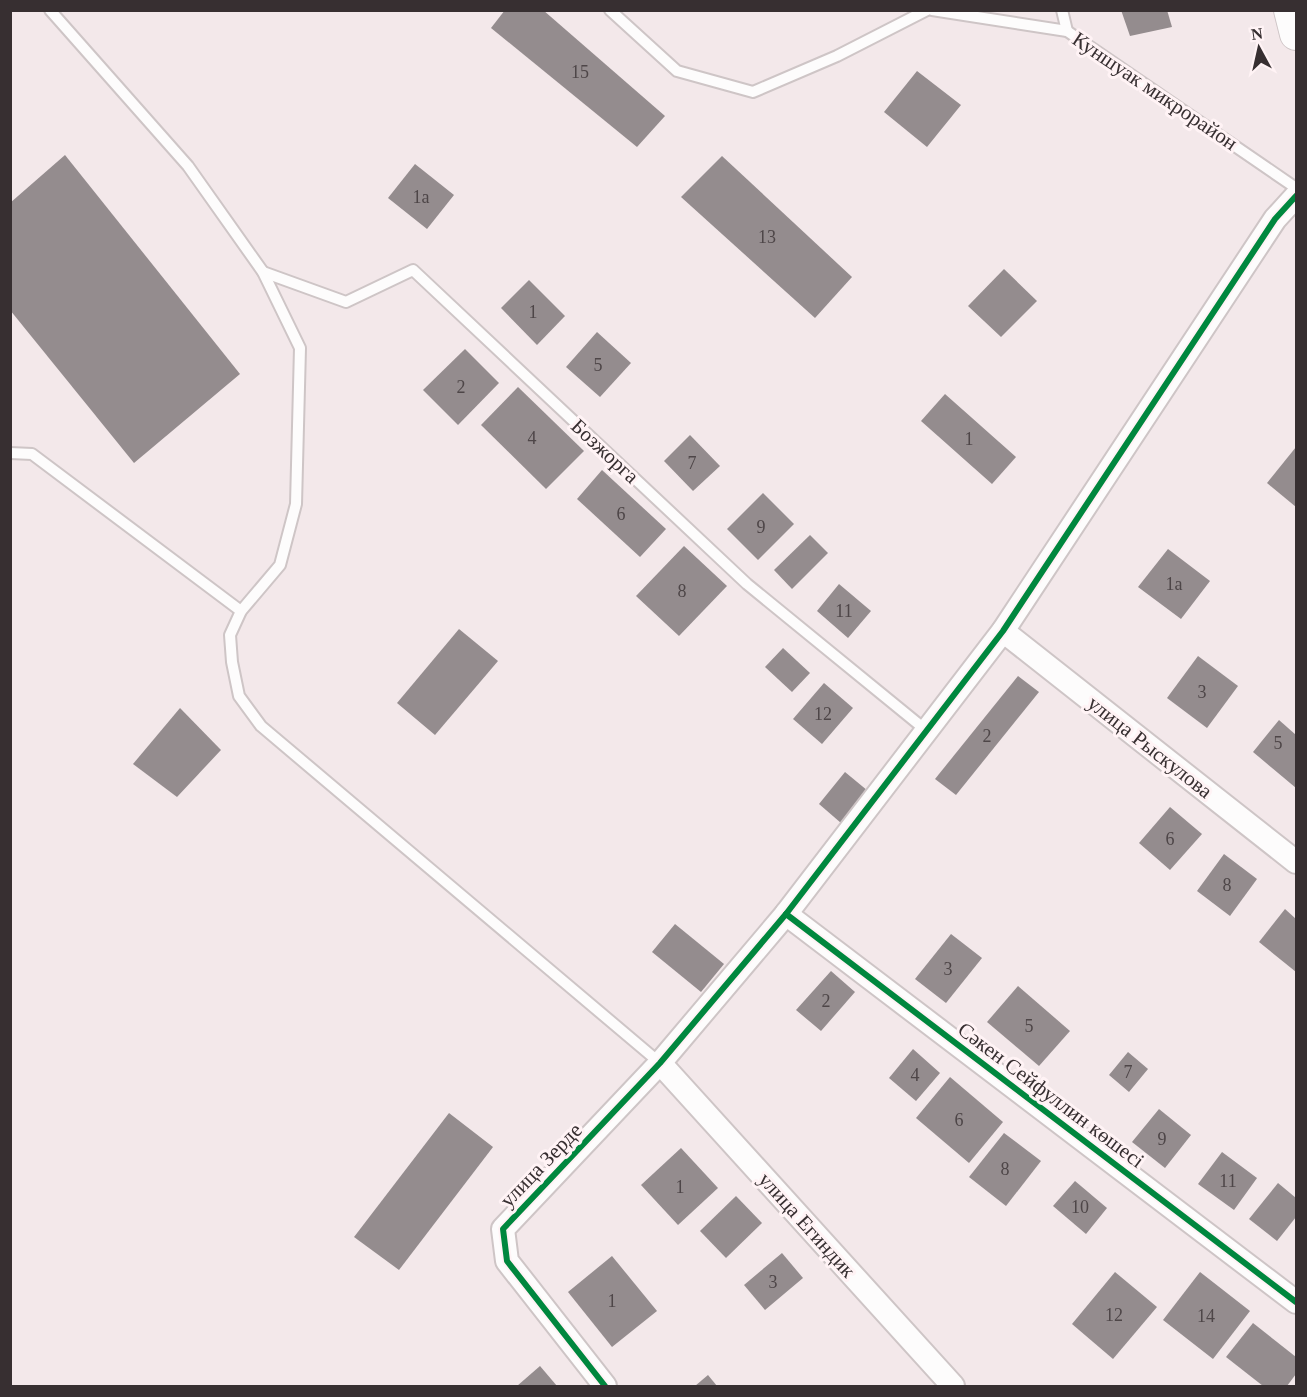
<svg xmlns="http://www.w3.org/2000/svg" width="1307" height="1397" viewBox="0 0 1307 1397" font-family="Georgia,serif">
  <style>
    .building { fill: #948c8e }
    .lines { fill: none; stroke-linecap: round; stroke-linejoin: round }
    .lane-casing { stroke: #cec5c6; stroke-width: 14 }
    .street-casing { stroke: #cec5c6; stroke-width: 26 }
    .secondary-casing { stroke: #cec5c6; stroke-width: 34 }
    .lane { stroke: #fdfcfc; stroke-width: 10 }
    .street { stroke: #fdfcfc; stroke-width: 22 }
    .secondary { stroke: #fdfcfc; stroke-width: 32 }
    .cycleway-casing { stroke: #fff3f5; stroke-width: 10 }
    .cycleway { stroke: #00873e; stroke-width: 6 }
    .labels { text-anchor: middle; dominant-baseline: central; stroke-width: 6; stroke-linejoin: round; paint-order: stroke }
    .number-label { font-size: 18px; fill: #4e4648 }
    .street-label { font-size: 21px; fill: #372f31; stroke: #fff3f5 }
  </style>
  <rect width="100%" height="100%" fill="#f3e8ea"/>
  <!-- building -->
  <g class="building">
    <polygon points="505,10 543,10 665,116 637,147 491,28"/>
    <polygon points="1121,10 1167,10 1172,27 1130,36"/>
    <polygon points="917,71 961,105 927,147 884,112"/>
    <polygon points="65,155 240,374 134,463 10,310 10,203"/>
    <polygon points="722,156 852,277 815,318 681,197"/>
    <polygon points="415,164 454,195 427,229 388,198"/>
    <polygon points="1004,269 1037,301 1001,337 968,306"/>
    <polygon points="529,280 565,316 537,345 501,308"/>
    <polygon points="597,332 631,363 600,397 566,367"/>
    <polygon points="465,349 499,383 458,425 423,390"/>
    <polygon points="518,387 584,451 546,489 481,425"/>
    <polygon points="945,394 1016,457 992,484 921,421"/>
    <polygon points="690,435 720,466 693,491 664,461"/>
    <polygon points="1296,447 1296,507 1267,483"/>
    <polygon points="602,470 666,529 640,557 577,499"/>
    <polygon points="763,493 794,524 758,560 727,529"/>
    <polygon points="810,535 828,553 792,589 774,570"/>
    <polygon points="684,546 727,586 679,636 636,596"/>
    <polygon points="1168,549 1210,581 1181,619 1138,587"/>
    <polygon points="839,584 871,611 848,638 817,611"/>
    <polygon points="459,629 498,661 435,735 397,703"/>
    <polygon points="783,648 810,673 792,692 765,667"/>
    <polygon points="1198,656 1238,686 1207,728 1167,698"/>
    <polygon points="1018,676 1039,692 956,795 935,779"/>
    <polygon points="824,683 853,708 822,744 793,719"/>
    <polygon points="180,708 221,750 177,797 133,764"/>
    <polygon points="1279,720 1296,735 1296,788 1253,752"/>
    <polygon points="845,772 868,791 841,823 819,804"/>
    <polygon points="1170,807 1202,834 1170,870 1139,843"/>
    <polygon points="1224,854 1257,879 1230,916 1197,891"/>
    <polygon points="1285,909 1296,919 1296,972 1259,942"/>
    <polygon points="675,924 724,964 701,992 652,952"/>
    <polygon points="951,934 982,958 946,1003 915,979"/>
    <polygon points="831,971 855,992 821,1031 796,1010"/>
    <polygon points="1018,986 1070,1031 1039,1066 987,1022"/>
    <polygon points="913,1049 940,1073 916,1101 889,1078"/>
    <polygon points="1128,1052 1148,1069 1129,1092 1109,1075"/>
    <polygon points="950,1077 1003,1122 969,1163 916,1118"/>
    <polygon points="1159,1109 1191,1135 1165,1168 1132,1142"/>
    <polygon points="449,1113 493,1147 399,1270 354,1237"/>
    <polygon points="1004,1133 1041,1161 1006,1206 969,1177"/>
    <polygon points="681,1148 718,1188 678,1225 641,1185"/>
    <polygon points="1222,1152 1257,1178 1234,1210 1198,1184"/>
    <polygon points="1075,1181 1107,1208 1086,1234 1053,1206"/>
    <polygon points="1278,1183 1296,1198 1296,1217 1277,1241 1249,1219"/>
    <polygon points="736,1196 762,1223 726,1258 700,1231"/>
    <polygon points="782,1253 803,1278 765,1310 744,1285"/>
    <polygon points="612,1256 657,1311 612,1347 568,1292"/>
    <polygon points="1115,1272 1157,1307 1113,1359 1072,1324"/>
    <polygon points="1200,1272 1250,1311 1213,1359 1163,1320"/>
    <polygon points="1253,1323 1296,1357 1296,1374 1287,1386 1263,1386 1226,1357"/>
    <polygon points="540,1366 557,1386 517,1386"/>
    <polygon points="708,1375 717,1386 695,1386"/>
  </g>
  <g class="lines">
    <!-- lane casing -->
    <g class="lane-casing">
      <g id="lane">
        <polyline points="50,10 188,166 263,272 300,348 296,504 280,565 241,611 230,635 232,662 239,696 261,726 660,1063"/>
        <polyline points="610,10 677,71 753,92 837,56 927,10"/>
        <polyline points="932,10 1067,31 1296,188"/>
        <polyline points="1062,10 1067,31"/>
        <polyline points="263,272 346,302 413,270 747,584 927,731"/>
        <polyline points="10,453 32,454 241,611"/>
      </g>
    </g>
    <!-- street casing -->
    <g class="street-casing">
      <g id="street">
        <polyline points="1003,631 1296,862"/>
        <polyline points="786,914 1296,1302"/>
        <polyline points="660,1063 953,1386"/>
        <polyline points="605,1386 507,1261 503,1229 660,1063 786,914 1003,631 1275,219 1296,196"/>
      </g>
    </g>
    <!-- secondary casing -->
    <g class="secondary-casing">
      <polyline id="secondary" points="1290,10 1296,34"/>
    </g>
    <!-- lane -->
    <use href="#lane" class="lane"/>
    <!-- street -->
    <use href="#street" class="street"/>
    <!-- secondary -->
    <use href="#secondary" class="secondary"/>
    <!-- cycleway casing -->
    <g class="cycleway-casing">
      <g id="cycleway">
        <polyline points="786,914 1296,1302"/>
        <polyline points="605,1386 507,1261 503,1229 660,1063 786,914 1003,631 1275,219 1296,196"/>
      </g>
    </g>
    <!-- cycleway -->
    <use href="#cycleway" class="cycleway"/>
  </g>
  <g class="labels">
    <!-- number labels -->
    <g class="number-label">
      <text x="580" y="72">15</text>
      <text x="421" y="197">1а</text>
      <text x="767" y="237">13</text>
      <text x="533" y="312">1</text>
      <text x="598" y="365">5</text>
      <text x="461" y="387">2</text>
      <text x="532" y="438">4</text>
      <text x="969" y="439">1</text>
      <text x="692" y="463">7</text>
      <text x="621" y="514">6</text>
      <text x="761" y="527">9</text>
      <text x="1174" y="584">1а</text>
      <text x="682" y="591">8</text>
      <text x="844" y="611">11</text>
      <text x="1202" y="692">3</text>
      <text x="823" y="714">12</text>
      <text x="987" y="736">2</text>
      <text x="1278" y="743">5</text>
      <text x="1170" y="839">6</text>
      <text x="1227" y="885">8</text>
      <text x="948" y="969">3</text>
      <text x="826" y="1001">2</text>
      <text x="1029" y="1026">5</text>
      <text x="1128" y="1072">7</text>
      <text x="915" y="1075">4</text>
      <text x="959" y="1120">6</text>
      <text x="1162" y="1139">9</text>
      <text x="1005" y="1169">8</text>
      <text x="1228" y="1181">11</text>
      <text x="680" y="1187">1</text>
      <text x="1080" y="1207">10</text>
      <text x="773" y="1282">3</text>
      <text x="612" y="1301">1</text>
      <text x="1114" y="1315">12</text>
      <text x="1206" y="1316">14</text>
    </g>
    <!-- street labels -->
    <g class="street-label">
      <text transform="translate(1155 91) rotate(34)">Куншуак микрорайон</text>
      <text transform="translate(605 451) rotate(43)">Бозжорга</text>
      <text transform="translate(1150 747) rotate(38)">улица Рыскулова</text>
      <text transform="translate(1051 1095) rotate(37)">Сәкен Сейфуллин көшесі</text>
      <text transform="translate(541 1165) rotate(-46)">улица Зерде</text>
      <text transform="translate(807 1225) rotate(48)">улица Егиндик</text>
    </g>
  </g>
  <!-- border -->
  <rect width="1307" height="1397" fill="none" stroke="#372f31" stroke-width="24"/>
  <!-- north arrow -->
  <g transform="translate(1259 48) rotate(352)" stroke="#fff3f5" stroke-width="4.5" paint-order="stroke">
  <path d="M0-4.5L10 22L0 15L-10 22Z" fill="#372f31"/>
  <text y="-9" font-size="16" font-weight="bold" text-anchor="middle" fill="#372f31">N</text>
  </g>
</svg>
